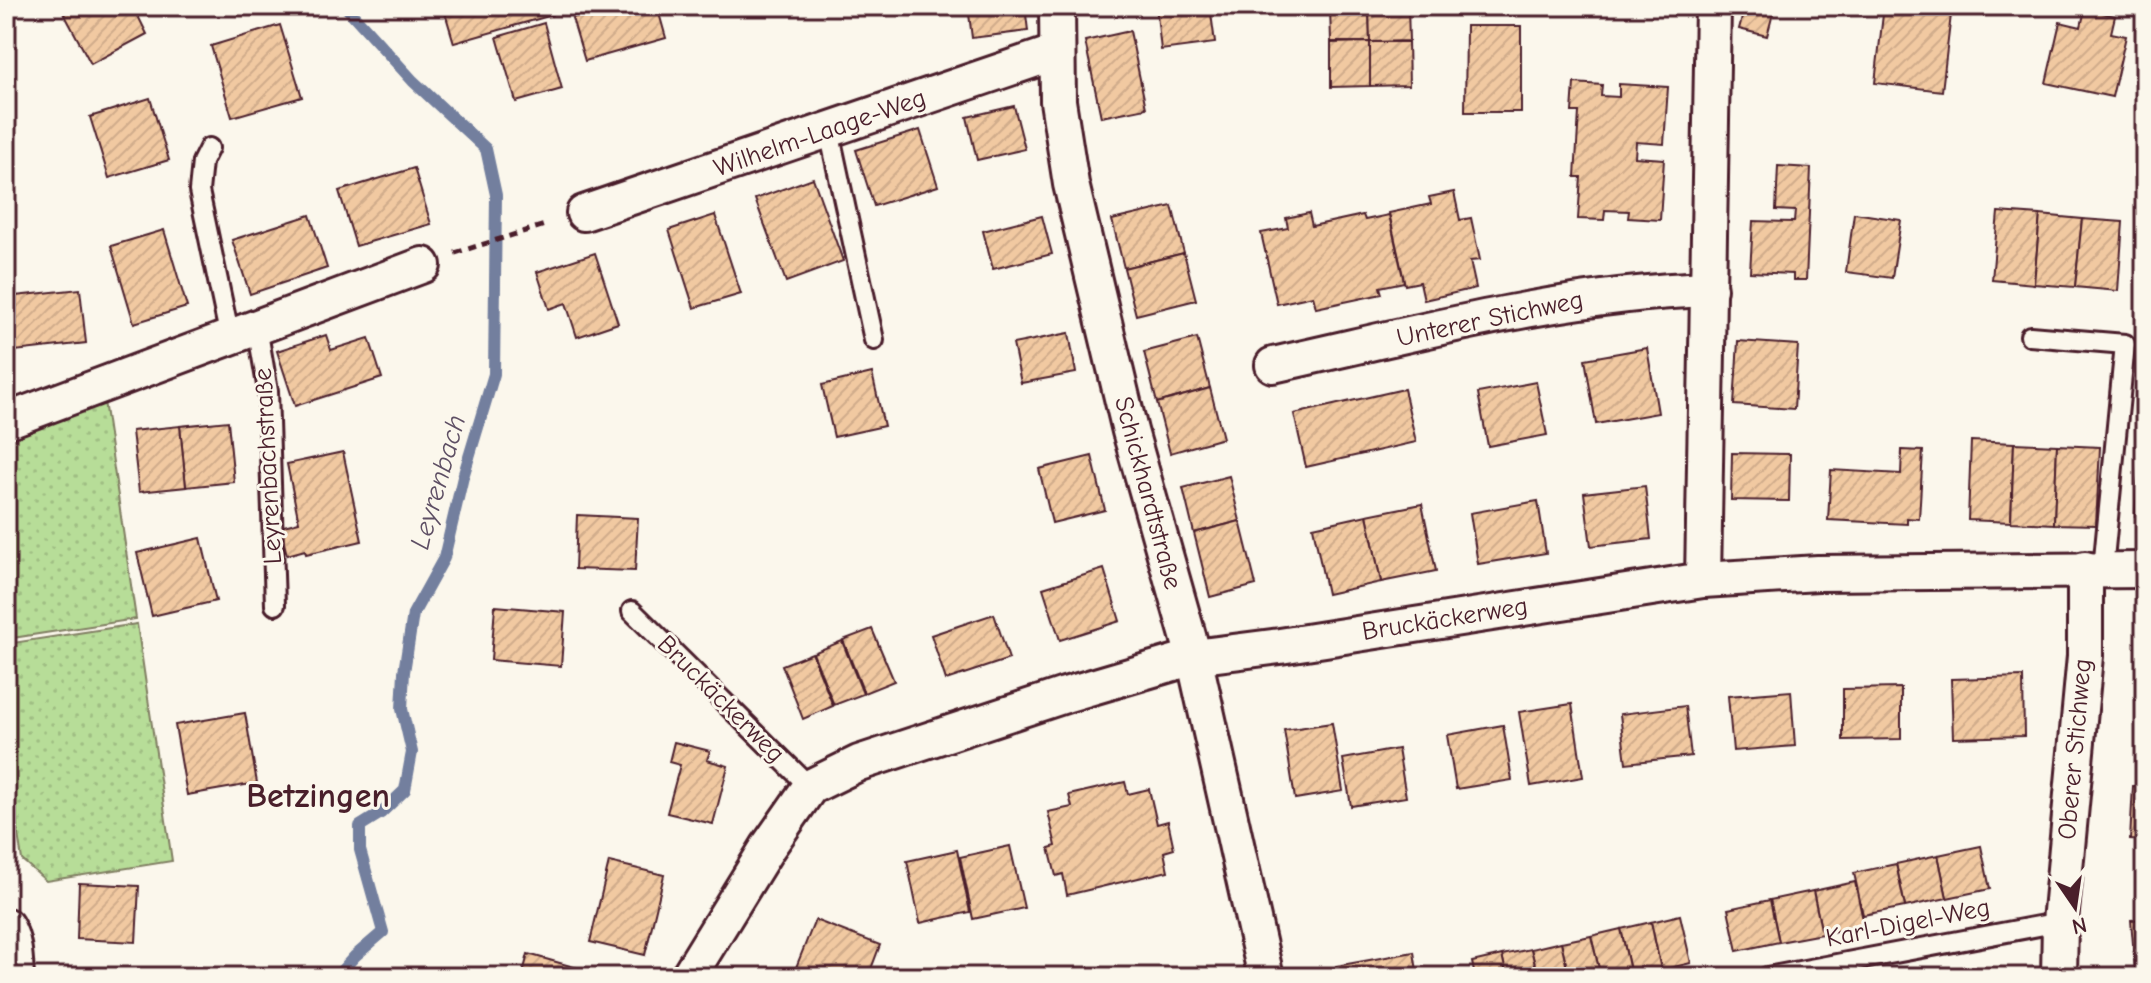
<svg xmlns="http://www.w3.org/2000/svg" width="2151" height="983" viewBox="0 0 2151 983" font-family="'Comic Neue',sans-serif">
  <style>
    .grass { fill: url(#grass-dots); stroke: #807e62; stroke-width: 2 }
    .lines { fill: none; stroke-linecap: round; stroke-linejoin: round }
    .stream { stroke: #737f9e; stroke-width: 12 }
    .building { fill: url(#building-hatch); stroke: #4a1f2b; stroke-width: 2 }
    .service-casing { stroke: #4a1f2b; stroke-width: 24 }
    .minor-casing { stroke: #4a1f2b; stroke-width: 40 }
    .path { stroke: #4a1f2b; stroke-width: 5; stroke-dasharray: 8 6; stroke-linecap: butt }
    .service { stroke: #fbf7ec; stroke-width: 18 }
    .minor { stroke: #fbf7ec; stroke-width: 34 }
    .labels { text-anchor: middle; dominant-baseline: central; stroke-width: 6; stroke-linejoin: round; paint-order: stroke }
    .street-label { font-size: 26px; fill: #4a1f2b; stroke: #fbf7ec }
    .water-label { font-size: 28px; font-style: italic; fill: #5e4f64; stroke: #fbf7ec }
    .district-label { font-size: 34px; font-weight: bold; fill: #4a1f2b; stroke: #fbf7ec }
  </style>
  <defs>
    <pattern id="grass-dots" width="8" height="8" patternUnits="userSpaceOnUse" patternTransform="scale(2)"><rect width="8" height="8" fill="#b7dd98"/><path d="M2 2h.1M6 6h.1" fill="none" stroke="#9fbd83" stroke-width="1.8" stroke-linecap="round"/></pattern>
    <pattern id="building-hatch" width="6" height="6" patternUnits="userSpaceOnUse" patternTransform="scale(2)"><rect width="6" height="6" fill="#f1c9a1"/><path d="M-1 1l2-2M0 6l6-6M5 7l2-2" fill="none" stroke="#d0ac8b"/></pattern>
  </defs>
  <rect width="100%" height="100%" fill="#fbf7ec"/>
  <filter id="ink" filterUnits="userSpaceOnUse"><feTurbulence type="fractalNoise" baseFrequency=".0125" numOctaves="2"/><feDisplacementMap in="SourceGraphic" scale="16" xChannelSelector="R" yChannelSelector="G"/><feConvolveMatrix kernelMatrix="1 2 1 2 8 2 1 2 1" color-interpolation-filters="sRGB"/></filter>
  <g filter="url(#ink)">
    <!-- grass -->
    <g class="grass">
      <polygon points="104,401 136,619 6,639 6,434"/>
      <polygon points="137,624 172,861 46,881 22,860 6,756 6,644"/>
    </g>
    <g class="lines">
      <!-- stream -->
      <polyline class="stream" points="336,977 355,956 383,932 360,850 360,826 381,813 405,790 412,752 402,709 404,672 413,614 444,558 463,477 494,374 496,195 486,149 413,81 345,6"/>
    </g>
    <!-- building -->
    <g class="building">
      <polygon points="60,6 133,6 147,34 91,64"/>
      <polygon points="443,6 549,6 552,15 454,43"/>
      <polygon points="612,6 657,6 666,38 585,61 572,18"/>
      <polygon points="968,6 1025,6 1028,31 972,38"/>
      <polygon points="1156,6 1210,6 1215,43 1161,50"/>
      <polygon points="1330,6 1369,6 1370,42 1331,42"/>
      <polygon points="1369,6 1408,6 1409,41 1370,42"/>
      <polygon points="1745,6 1775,6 1767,36 1739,29"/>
      <polygon points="1884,6 1952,6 1942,91 1875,83"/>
      <polygon points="2085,9 2115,16 2111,33 2126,36 2112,97 2046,83 2060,22 2081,27"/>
      <polygon points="544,23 562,89 516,102 497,37"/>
      <polygon points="280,25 302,97 232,117 211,46"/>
      <polygon points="1466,26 1521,26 1521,112 1465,112"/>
      <polygon points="1130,31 1146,108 1101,117 1085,41"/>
      <polygon points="1370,42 1370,86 1331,87 1331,43"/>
      <polygon points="1370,42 1408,42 1409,85 1370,86"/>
      <polygon points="1574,83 1602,85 1601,96 1619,97 1619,84 1668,87 1664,144 1636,142 1635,157 1664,159 1660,220 1628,218 1629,211 1605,210 1604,220 1578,219 1581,177 1575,177 1579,112 1572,112"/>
      <polygon points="150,98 169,160 109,178 90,117"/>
      <polygon points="1014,106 1025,149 977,160 967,117"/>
      <polygon points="920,130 938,186 874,206 856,150"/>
      <polygon points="1778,166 1811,168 1806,280 1793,280 1793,274 1750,272 1753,221 1794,222 1795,211 1776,210"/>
      <polygon points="414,168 431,224 356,246 339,191"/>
      <polygon points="813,178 843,261 786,282 755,199"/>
      <polygon points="1454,192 1460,220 1471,218 1480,260 1470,261 1476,288 1424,300 1420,282 1405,285 1389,213 1431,204 1429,197"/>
      <polygon points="1172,206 1184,253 1124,268 1112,220"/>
      <polygon points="1998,212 2040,215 2034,284 1992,280"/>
      <polygon points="1309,213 1312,226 1363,215 1365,220 1389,215 1404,282 1380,287 1382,294 1316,308 1313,296 1277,304 1261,233 1288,228 1286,218"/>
      <polygon points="1854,213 1901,220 1892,278 1846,272"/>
      <polygon points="310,215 327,268 250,294 232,240"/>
      <polygon points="715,215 741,294 694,308 669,230"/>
      <polygon points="2040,215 2082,219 2075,287 2034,284"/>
      <polygon points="1042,216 1052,254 993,269 983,231"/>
      <polygon points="2082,219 2123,222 2118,291 2075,287"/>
      <polygon points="164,230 187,307 134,323 111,246"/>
      <polygon points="595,253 618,323 577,337 566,303 549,309 537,272"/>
      <polygon points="1184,253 1196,300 1136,315 1124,268"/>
      <polygon points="80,289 86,343 6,352 6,297"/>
      <polygon points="1069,333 1076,373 1021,383 1013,344"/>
      <polygon points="326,335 331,350 369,338 382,378 295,406 277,351"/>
      <polygon points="1197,338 1210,388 1157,403 1144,352"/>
      <polygon points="1738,341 1798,345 1794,409 1734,405"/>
      <polygon points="1647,348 1658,413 1596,424 1585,359"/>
      <polygon points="872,373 884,426 834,437 822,385"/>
      <polygon points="1536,382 1547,435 1488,446 1478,393"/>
      <polygon points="1210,388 1223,438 1170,453 1157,403"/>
      <polygon points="1404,389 1416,442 1306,467 1294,414"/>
      <polygon points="228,421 234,482 186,487 180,426"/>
      <polygon points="180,426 186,487 139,492 132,431"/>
      <polygon points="1971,441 2014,443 2011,522 1968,520"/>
      <polygon points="2014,443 2057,445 2054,524 2011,522"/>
      <polygon points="2057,445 2100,447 2096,525 2054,524"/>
      <polygon points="1902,450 1923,451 1919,519 1907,518 1907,524 1828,520 1831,470 1901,474"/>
      <polygon points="2140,451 2145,451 2145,516 2135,516"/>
      <polygon points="343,452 362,541 306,554 305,550 287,555 280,527 299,522 287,464"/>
      <polygon points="1732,453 1790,454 1789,501 1731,500"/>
      <polygon points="1092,456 1105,510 1052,523 1039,469"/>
      <polygon points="1229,476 1240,521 1194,533 1183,488"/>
      <polygon points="1645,486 1651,539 1591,546 1584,493"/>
      <polygon points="1538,501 1546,553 1478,564 1470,513"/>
      <polygon points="1422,504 1436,571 1381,582 1367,515"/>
      <polygon points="577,515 638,518 635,571 575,569"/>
      <polygon points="1367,515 1381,582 1327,594 1313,527"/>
      <polygon points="1240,521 1256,585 1210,597 1194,533"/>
      <polygon points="201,538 216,601 152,616 137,553"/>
      <polygon points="1104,569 1120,621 1060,640 1043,588"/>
      <polygon points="495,606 565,612 561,666 491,660"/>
      <polygon points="994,614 1009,659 946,680 931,635"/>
      <polygon points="872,629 894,681 864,693 843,640"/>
      <polygon points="842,641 863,694 834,705 813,653"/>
      <polygon points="812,653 833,706 803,719 782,665"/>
      <polygon points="2023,677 2024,736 1953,738 1951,679"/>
      <polygon points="1901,688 1901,739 1843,740 1843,689"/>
      <polygon points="1791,691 1795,746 1733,751 1728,696"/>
      <polygon points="1572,704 1583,777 1531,786 1519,712"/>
      <polygon points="1685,706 1691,756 1626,763 1620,714"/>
      <polygon points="245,713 257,783 187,795 175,725"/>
      <polygon points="1332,723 1343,791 1295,799 1284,730"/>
      <polygon points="1503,725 1512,780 1456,789 1447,735"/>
      <polygon points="674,742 710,751 707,760 728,766 713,824 667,813 680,765 669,762"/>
      <polygon points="1398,749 1406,797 1351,806 1343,759"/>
      <polygon points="1125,782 1128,794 1149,789 1157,824 1168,821 1174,849 1164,852 1168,871 1067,895 1063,874 1056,876 1049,848 1056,846 1048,812 1072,807 1069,795"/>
      <polygon points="2133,786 2145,787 2145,841 2130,840"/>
      <polygon points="1010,846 1024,908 973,919 960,857"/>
      <polygon points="1981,846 1990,889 1947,898 1938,855"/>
      <polygon points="957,850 970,912 920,923 907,861"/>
      <polygon points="1938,855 1947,898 1905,907 1896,864"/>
      <polygon points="609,862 664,875 645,955 590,942"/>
      <polygon points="1896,864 1905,907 1863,915 1854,873"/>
      <polygon points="1855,882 1864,925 1822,934 1813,891"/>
      <polygon points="79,883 139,886 136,942 77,939"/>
      <polygon points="1813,891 1822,934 1779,942 1770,900"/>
      <polygon points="1770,900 1779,942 1737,951 1728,909"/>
      <polygon points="1680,915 1691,963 1661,970 1651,922"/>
      <polygon points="2145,919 2145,968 2135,968 2131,920"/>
      <polygon points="815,920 880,945 868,977 812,977 795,970"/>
      <polygon points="1651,922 1661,970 1631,976 1621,929"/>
      <polygon points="1621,929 1631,976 1601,977 1591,936"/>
      <polygon points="1591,936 1601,977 1569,977 1561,942"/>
      <polygon points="1561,942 1569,977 1538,977 1531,949"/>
      <polygon points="1531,949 1538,977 1507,977 1502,955"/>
      <polygon points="1414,952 1418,977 1338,977 1336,966"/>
      <polygon points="528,954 588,971 587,977 522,977"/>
      <polygon points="1502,955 1507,977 1475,977 1472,962"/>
    </g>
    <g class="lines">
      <!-- service casing -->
      <g class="service-casing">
        <g id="service">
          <polyline points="829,131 874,340"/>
          <polyline points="209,148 202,162 199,191 230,338"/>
          <polyline points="257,327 268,391 275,605"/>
          <polyline points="2030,336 2125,344 2103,569"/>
          <polyline points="632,611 810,787"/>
          <polyline points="1767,977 2060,922"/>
        </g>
      </g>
      <!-- minor casing -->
      <g class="minor-casing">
        <g id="minor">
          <polyline points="1057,6 1058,101 1071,184 1130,431 1194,657 1266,977"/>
          <polyline points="584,213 1057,52"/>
          <path d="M1273,365c145,-32 287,-71 436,-76"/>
          <polyline points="6,421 423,265"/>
          <polyline points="1703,580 1713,6"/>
          <path d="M6,926c9,15 9,34 10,51"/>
          <polyline points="688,977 768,847 810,787 859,763 1065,695 1194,657 1280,646 1703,580 1818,573 2145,570"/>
          <polyline points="2059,977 2060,922 2085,656 2085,569"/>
        </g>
      </g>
      <!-- path -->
      <polyline class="path" points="455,253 548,224"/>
      <!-- service -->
      <use href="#service" class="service"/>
      <!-- minor -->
      <use href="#minor" class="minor"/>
    </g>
  </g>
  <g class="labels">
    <!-- street labels -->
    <g class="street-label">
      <text transform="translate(820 133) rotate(-19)">Wilhelm-Laage-Weg</text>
      <text transform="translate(1490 319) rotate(-12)">Unterer Stichweg</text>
      <text transform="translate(268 466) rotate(-93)">Leyrenbachstraße</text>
      <text transform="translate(1148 493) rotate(75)">Schickhardtstraße</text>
      <text transform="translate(1445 619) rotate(-9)">Bruckäckerweg</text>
      <text transform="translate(721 699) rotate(45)">Bruckäckerweg</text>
      <text transform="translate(2075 749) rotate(-85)">Oberer Stichweg</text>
      <text transform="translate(1908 923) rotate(-11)">Karl-Digel-Weg</text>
    </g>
    <!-- water labels -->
    <g class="water-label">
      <text transform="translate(438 482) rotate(-74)">Leyrenbach</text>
    </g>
    <!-- district labels -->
    <g class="district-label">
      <text x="318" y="796">Betzingen</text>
    </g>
  </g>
  <!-- margin -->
  <rect width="2151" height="983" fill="none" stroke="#fbf7ec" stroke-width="32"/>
  <rect x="16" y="16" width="2119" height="951" fill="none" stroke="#4a1f2b" stroke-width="3" filter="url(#ink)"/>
  <!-- north arrow -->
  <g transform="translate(2075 907) rotate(167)" stroke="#fbf7ec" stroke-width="6" paint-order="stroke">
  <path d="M0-6L14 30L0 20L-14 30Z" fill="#4a1f2b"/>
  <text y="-12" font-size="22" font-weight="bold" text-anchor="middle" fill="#4a1f2b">N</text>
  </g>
</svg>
